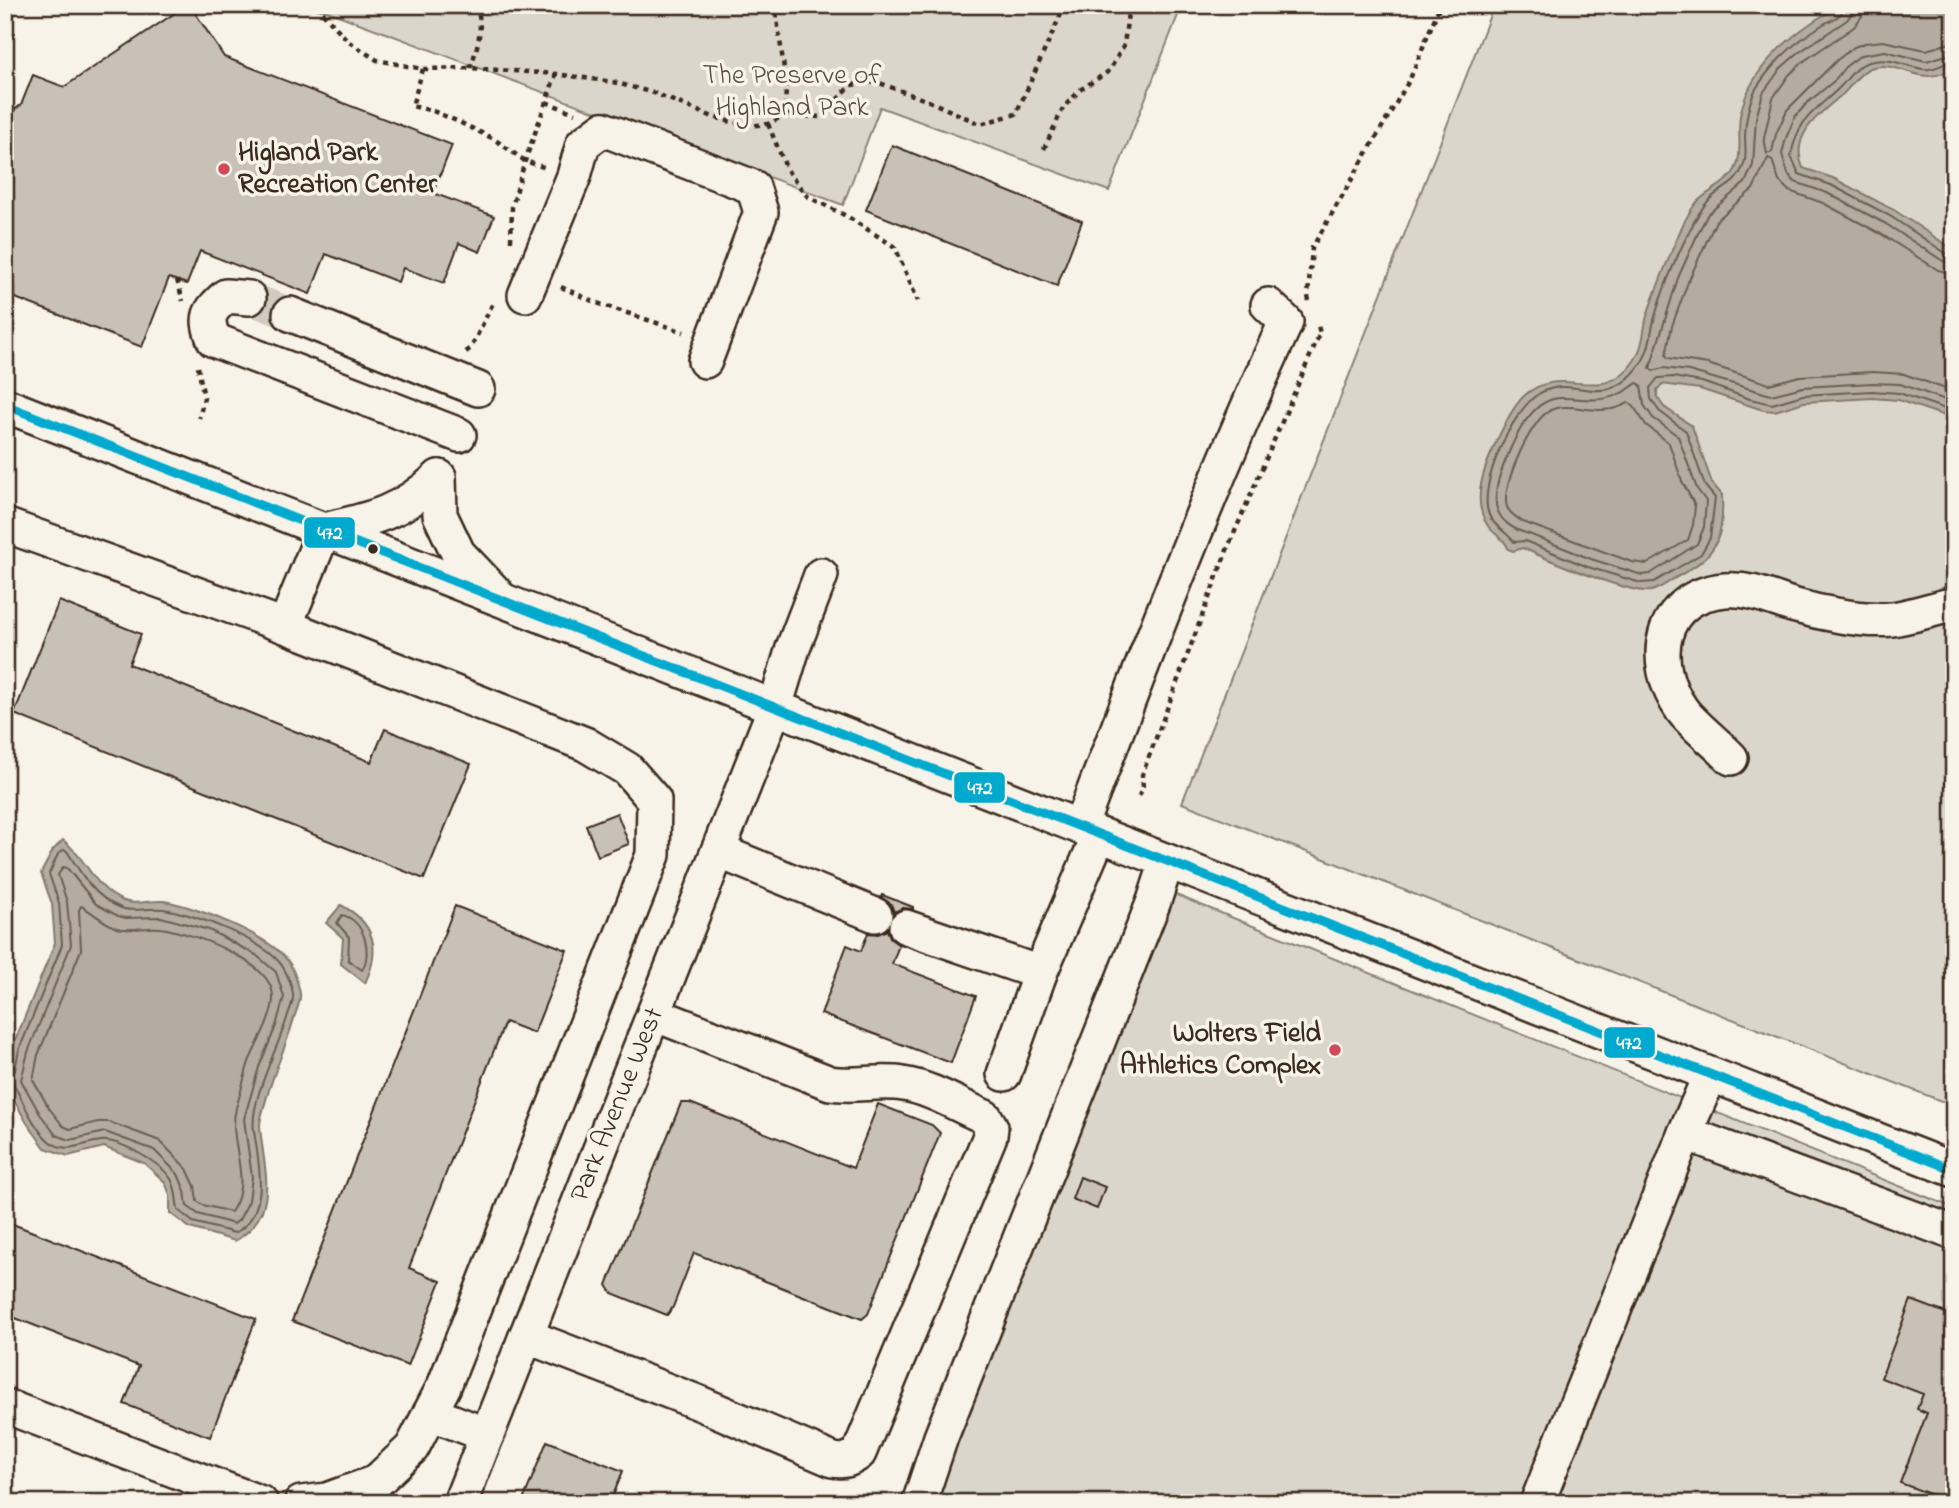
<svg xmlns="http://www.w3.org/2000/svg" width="1959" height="1508" viewBox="0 0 1959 1508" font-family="'Indie Flower',sans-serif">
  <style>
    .green { fill: #dbd6cb; stroke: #8b8074; stroke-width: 2 }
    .water { fill: #b4aca0; stroke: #84786c; stroke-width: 2 }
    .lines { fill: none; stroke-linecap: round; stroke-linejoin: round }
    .shore { stroke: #6b5e52; stroke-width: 2 }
    .building { fill: #c8c1b6; stroke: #3b2a1e; stroke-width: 2 }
    .minor-tunnel { stroke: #d1cbc0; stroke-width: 33; stroke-dasharray: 33 17; stroke-linecap: butt }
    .minor-casing { stroke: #3b2a1e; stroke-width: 38 }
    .path { stroke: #3b2a1e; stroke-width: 4.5; stroke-dasharray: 5 5; stroke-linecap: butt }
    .minor { stroke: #f7f3e8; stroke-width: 33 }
    .bus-1-casing { stroke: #f7f3e8; stroke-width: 14 }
    .bus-1 { stroke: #00a9ce; stroke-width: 9 }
    .poi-dot { fill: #d1495b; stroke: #f7f3e8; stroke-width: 2.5 }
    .bus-dot { fill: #3b2a1e; stroke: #f7f3e8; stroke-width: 2.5 }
    .labels { text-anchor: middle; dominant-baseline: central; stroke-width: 7; stroke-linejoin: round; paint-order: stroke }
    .park-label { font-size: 28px; fill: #5b4c41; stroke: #f7f3e8 }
    .poi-label { font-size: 28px; font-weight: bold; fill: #3b2a1e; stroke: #f7f3e8; text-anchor: start }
    .street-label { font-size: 28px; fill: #3b2a1e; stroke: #f7f3e8 }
    .line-badge { stroke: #f7f3e8; stroke-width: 2.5 }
    .badge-label { font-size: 19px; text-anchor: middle; font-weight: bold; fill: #fff }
  </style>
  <rect width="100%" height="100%" fill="#f7f3e8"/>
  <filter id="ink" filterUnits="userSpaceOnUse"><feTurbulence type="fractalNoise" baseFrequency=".0143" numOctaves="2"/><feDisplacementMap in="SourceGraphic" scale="14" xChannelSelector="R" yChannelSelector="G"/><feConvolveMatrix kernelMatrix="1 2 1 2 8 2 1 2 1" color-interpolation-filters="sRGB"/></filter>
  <g filter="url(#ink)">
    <!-- green -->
    <g class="green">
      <polygon points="304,5 1182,5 1109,191 880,107 843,205 330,12"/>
      <polygon points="1494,5 1954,5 1954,1106 1182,803"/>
      <polygon points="1171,893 1954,1208 1954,1503 926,1503"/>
    </g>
    <!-- water -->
    <g class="water">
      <path d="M1840,5h114v62c-34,24 -53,-9 -84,1 -12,5 -18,18 -27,26 -23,19 -54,41 -40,74l30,10 61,32 60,40v169l-56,-19 -26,-2 -68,4 -29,9 -12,-1 -63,-21 -38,-5 -5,6v7l7,10 28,19 20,57 10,12c2,47 -7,61 -47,83 -7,4 -15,11 -24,13 -22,3 -105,-32 -128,-43l-10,3 -5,-2c-2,-10 -14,-14 -20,-23 -18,-26 -3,-60 9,-86 7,-14 16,-34 28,-45 38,-33 77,13 109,-34 9,-13 9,-27 12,-41 4,-16 12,-34 18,-50 9,-21 18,-49 32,-67 11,-12 28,-17 37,-30 11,-16 4,-39 7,-57 8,-43 42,-74 77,-97 8,-5 16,-8 23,-14z"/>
      <path d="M63,840c24,18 28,45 58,60 12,6 29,0 42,1 30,4 112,36 127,63 4,7 9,22 10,30 1,6 -3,15 -5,21 -8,29 -21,56 -29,85 -2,8 -6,18 -6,26 3,43 22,87 -25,115l-45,-13 -20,-15v-18l-5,-13 -21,-19 -40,-16 -36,9 -23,-8 -18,-25 -22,-39 7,-36 43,-105 -3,-39 -11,-31 12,-23z"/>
      <path d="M341,905c34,18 40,45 24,78l-24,-19 2,-26 -17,-15z"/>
    </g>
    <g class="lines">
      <!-- shore -->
      <g class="shore">
        <path d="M1844,5c-1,13 -13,14 -22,20 -26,16 -48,36 -65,62 -8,13 -12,35 -12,50 0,9 2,18 -1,27 -7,20 -17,21 -32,33 -8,7 -13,16 -18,25 -16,31 -31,65 -40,98 -4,16 -4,31 -14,45 -36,49 -62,8 -100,28 -27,15 -63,93 -51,122 5,12 18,17 25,27l11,-1 63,26 53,16 13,-1 47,-28 9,-16 5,-40 -10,-12 -19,-55 -27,-20 -8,-12 -1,-11 8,-10 15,-1 29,5 48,17 22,5 31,-9 69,-4 27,2 55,19"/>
        <polyline points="1853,5 1852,13 1847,20 1798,53 1781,68 1763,93 1756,118 1753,165 1745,183 1708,214 1699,231 1678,278 1650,368 1653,371 1663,368 1689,371 1771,395 1803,387 1872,383 1900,384 1954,403"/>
        <polyline points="1863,5 1862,16 1854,27 1804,61 1789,75 1773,98 1764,138 1767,154 1772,152 1776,134 1787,110 1837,60 1854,47 1865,43 1883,41 1926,50 1954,42"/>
        <polyline points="1954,53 1926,61 1885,51 1861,55 1845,67 1834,81 1807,103 1795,117 1786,138 1782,154 1788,174 1795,182 1827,193 1886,224 1943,261 1954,264"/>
        <path d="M1954,61c-11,2 -20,10 -31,8 -19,-3 -35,-13 -54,-7 -13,3 -20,16 -29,25 -25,25 -42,30 -49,69l8,18 32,11 59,31 57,38 7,1"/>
        <polyline points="1954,274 1938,270 1881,234 1823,203 1789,191 1779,181 1772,160 1768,158 1753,189 1716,221 1688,282 1672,326 1666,355 1668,358 1708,364 1769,384 1800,376 1873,372 1904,374 1954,392"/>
        <path d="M1637,383l4,2 3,20 9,13 25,18 19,53 9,12 -2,26 -7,17 -47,30 -8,1 -51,-16 -62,-25c-15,-4 -31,-13 -33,-30 -2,-18 6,-35 13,-52 42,-98 71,-23 128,-69z"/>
        <path d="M1628,403l4,1 14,21 23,18 13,38 13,25 -2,19 -5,15 -41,24 -15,-2 -109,-40c-6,-4 -13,-8 -16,-15 -7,-19 24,-87 42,-96 23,-12 50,9 79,-8z"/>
        <polygon points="63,867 67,868 96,904 118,916 126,918 161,917 209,930 256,955 276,972 284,997 276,1026 259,1067 244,1119 252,1177 249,1201 239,1220 234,1224 198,1214 187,1206 185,1191 178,1174 154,1150 105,1132 70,1140 56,1135 40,1114 21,1080 28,1052 71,945 67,902 58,875"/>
        <path d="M81,906c12,6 22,17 36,22 14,4 29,-2 43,0 30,4 113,33 113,69 1,17 -17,48 -24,65 -5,15 -8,31 -13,46 -9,35 18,71 -5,104l-28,-7 -6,-4 -2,-15 -8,-17 -27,-28 -51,-19h-11l-28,7 -7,-3 -14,-18 -16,-28 5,-25 43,-105 -2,-40z"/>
        <path d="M342,915c22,5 31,37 20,55l-14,-10 1,-23 -12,-14z"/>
        <path d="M5,1075l6,-1 4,-4 4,-20 43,-105 -3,-42 -10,-29 9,-20 5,-4 4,1c14,23 28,47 54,57 12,5 29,-1 42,1 29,4 108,33 121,60 4,7 8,18 9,25 1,7 -3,15 -5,21 -9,31 -39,86 -34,116 5,34 17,82 -19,102l-42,-11 -15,-12c-2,-10 -1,-21 -7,-31 -10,-16 -52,-40 -70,-38 -18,2 -35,14 -52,0 -16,-14 -25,-38 -35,-56l-9,-3"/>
      </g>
    </g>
    <!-- building -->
    <g class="building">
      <polygon points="187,5 190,5 224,57 452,145 433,193 494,216 480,252 459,243 444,283 403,268 398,282 326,254 310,294 200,251 187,284 169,278 142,347 5,294 5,116 21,105 33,75 64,87"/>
      <polygon points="892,145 1082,221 1057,286 866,210"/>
      <polygon points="59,601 141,634 129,664 371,762 385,729 471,764 424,879 14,714"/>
      <polygon points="617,813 629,844 598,856 586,825"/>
      <polygon points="882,895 913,907 913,909 903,908 894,912 891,904 881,897"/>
      <polygon points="455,906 567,950 534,1033 505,1022 409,1268 441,1281 408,1366 292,1321"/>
      <polygon points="887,930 891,939 899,945 892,964 976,996 951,1063 821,1014 847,945 861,951 868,933 878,934"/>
      <polygon points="681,1103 690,1103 853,1168 878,1104 932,1125 940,1133 868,1314 862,1319 694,1253 673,1307 667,1315 612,1293 607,1285 609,1280"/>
      <polygon points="1080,1177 1105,1187 1097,1209 1072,1199"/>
      <polygon points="5,1221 256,1319 210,1437 124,1404 139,1366 5,1314"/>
      <polygon points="1911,1300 1954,1316 1954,1503 1900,1483 1927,1413 1917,1409 1923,1394 1881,1378"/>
      <polygon points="547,1441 623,1471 610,1503 522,1503"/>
    </g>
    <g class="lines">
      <!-- minor-tunnel -->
      <polyline class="minor-tunnel" points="249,298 290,314"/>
      <!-- minor casing -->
      <g class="minor-casing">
        <g id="minor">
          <polyline points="525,295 574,176 583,144 603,129 753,187 761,212 705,361"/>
          <path d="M249,298l-23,-2c-18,16 -21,21 -12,44l245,95"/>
          <polyline points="290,314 478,389"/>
          <polyline points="5,405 1954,1170"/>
          <polyline points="439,477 440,515 458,553 497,594"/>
          <polyline points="5,525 285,626 585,744 627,769 654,800 653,855 444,1386 412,1448 376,1482 327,1500 301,1503"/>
          <path d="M324,530c48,-11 78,-18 115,-53"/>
          <polyline points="285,626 324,530"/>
          <path d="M1731,758c-14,-15 -38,-33 -49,-48 -34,-48 -24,-114 43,-120 25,-2 45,8 67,15 28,8 71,17 100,14 20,-3 42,-10 62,-15"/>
          <path d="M1080,827c65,-170 130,-340 206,-505l-18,-17"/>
          <polyline points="718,851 875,915"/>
          <polyline points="906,927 1040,973"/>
          <polyline points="1004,1074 1040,973 1099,835"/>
          <polyline points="1685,1133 1954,1233"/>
          <path d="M526,1336l171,66 136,58c11,2 17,0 26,-7l131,-317 1,-9 -6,-10c-26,-11 -54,-29 -82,-33 -24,-4 -49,3 -73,-1l-176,-69"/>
          <polyline points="5,1406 261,1503"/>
          <polyline points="430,1413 487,1435"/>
          <polyline points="460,1503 775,707 793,648 821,575"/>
          <polyline points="919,1503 941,1437 1154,901 1167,861"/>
          <polyline points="1537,1503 1685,1133 1710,1075"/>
        </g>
      </g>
      <!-- path -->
      <g class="path">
        <polyline points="316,5 349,42 377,60 423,69 470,68 556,74 613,82 654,93 713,117 746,126 768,124 785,115 786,83 775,5"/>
        <path d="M470,68c8,-21 14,-42 6,-63"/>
        <polyline points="423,69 412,106 433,111 459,122 494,139 525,161 546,168"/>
        <polyline points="546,102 575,113"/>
        <polyline points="785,115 821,117 851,85 877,82 931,102 980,124 1016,114 1065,5"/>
        <polyline points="768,124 787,170 807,196 848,217 895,247 918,301"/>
        <polyline points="1044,149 1063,108 1080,90 1109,71 1124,45 1129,5"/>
        <polyline points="511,241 512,207 525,161 556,74"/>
        <polyline points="177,280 183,301"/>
        <polyline points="561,287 597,303 684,332"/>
        <polyline points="1309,301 1308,296 1312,248 1410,79 1440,5"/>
        <polyline points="466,352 471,348 494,301"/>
        <polyline points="198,367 204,398 199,418"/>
        <polyline points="1139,796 1143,787 1142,775 1227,550 1320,333 1318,326"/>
      </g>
      <!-- minor -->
      <use href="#minor" class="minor"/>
      <!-- bus-1 casing -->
      <g class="bus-1-casing">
        <polyline id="bus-1" points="5,405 1954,1170"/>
      </g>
      <!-- bus-1 -->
      <use href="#bus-1" class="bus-1"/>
    </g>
  </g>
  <!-- markers -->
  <g class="poi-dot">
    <circle cx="224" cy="169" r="7"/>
    <circle cx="1335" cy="1050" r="7"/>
  </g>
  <circle class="bus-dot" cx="373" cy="549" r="6"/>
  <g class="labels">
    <!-- park labels -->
    <g class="park-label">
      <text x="792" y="76">The Preserve of<tspan x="792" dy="32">Highland Park</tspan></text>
    </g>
    <!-- poi labels -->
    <g class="poi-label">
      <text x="238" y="153">Higland Park<tspan x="238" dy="32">Recreation Center</tspan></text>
      <text x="1321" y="1034" text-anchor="end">Wolters Field<tspan x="1321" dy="32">Athletics Complex</tspan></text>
    </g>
    <!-- street labels -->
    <g class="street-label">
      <text transform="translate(618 1105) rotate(-68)">Park Avenue West</text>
    </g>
  </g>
  <g class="line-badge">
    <rect x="303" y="516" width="53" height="33" rx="7" fill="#00a9ce"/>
    <rect x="953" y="771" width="53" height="33" rx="7" fill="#00a9ce"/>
    <rect x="1603" y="1026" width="53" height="33" rx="7" fill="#00a9ce"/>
  </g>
  <g class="badge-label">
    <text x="330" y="539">472</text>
    <text x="980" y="794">472</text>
    <text x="1629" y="1049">472</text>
  </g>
  <!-- margin -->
  <rect width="1959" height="1508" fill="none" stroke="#f7f3e8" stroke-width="28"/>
  <rect x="14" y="14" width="1931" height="1480" fill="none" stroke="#3b2a1e" stroke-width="2.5" filter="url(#ink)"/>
</svg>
